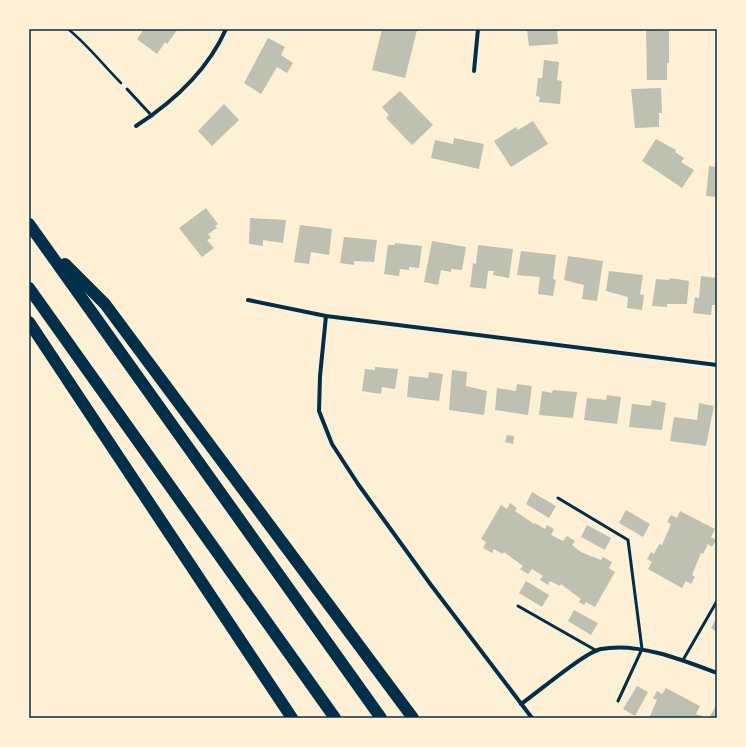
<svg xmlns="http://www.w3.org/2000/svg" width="746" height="747" viewBox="0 0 746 747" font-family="'PT Sans',sans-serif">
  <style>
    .building { fill: #bec0b2 }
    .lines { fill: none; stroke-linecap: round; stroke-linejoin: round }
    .path { stroke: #003049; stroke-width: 2.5 }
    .service { stroke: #003049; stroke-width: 3 }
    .minor { stroke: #003049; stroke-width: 4 }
    .motorway { stroke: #003049; stroke-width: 12 }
    .neatline { fill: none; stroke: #003049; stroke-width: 1.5 }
  </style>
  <rect width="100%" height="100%" fill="#fdf0d5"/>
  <!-- building -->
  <g class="building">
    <polygon points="144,29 178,29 167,44 165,42 157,54 137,39"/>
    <polygon points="382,29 417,30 405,78 372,70"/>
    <polygon points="527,29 557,29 558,44 529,46"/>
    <polygon points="646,30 669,31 669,63 667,63 667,80 647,80"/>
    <polygon points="268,38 285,47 281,55 293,63 287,73 277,67 261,94 244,83"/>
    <polygon points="544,60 559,62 557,80 562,81 560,104 539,102 540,97 536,96 538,78 542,78"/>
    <polygon points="661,88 662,113 659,113 659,127 635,128 631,89"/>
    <polygon points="400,91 433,125 412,145 386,118 389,115 382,107"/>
    <polygon points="224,104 239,120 212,146 198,131"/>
    <polygon points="533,121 548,144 511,167 494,141 516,127 518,130"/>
    <polygon points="454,138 484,144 479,169 431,158 435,140 453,144"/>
    <polygon points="656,139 676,150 675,152 684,158 681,162 694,170 682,188 642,161"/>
    <polygon points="709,166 717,167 717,197 706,196"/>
    <polygon points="206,208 218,224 215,226 217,228 208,234 211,238 207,240 214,248 202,257 179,228"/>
    <polygon points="250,218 286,220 283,243 263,240 263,246 249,244"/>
    <polygon points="300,225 332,229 329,255 311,252 309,264 294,262"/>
    <polygon points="344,237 377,240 374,262 354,261 354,265 340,263"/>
    <polygon points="432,241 466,247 462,270 451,269 451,272 441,270 438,285 424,282"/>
    <polygon points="395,243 422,246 419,268 409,267 409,270 400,269 399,276 384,274 388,245 395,245"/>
    <polygon points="478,245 513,249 509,278 493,275 494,271 488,271 486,289 470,287 473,263 476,264"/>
    <polygon points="521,251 556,255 553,279 556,280 553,296 538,294 540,277 517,275"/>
    <polygon points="568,256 603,261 597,301 582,299 584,285 564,280"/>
    <polygon points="609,271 643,275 640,294 644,295 642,310 627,308 628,297 606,291"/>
    <polygon points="701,276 717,278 717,305 712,305 711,315 693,313 695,297 699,298"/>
    <polygon points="670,278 689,281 687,304 667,304 667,307 652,306 656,279 669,280"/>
    <polygon points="375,367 398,369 395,389 382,387 381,394 362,391 365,369 375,370"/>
    <polygon points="452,370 467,372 466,386 487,391 484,415 449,410"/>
    <polygon points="429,372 443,374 439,401 407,397 409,376 428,378"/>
    <polygon points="517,384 532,386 528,415 495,410 497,388 516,391"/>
    <polygon points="553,390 577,392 573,418 539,415 542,391 552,393"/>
    <polygon points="607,395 621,397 617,424 584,420 587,398 606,400"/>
    <polygon points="652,400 666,403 662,430 629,427 632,404 651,406"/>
    <polygon points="699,403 714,406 706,446 670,441 674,417 697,420"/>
    <polygon points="507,435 514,436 513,444 505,442"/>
    <polygon points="532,492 556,506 549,518 526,504"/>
    <polygon points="510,503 517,508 515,511 534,524 535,523 545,529 547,525 554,529 551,535 563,541 567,536 575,541 572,545 581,552 601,560 603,557 612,562 609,568 615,572 595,607 586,602 584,605 579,602 581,599 561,584 560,586 550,581 548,585 540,580 543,576 532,569 528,574 520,569 523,566 504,552 503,554 494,549 492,553 483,548 486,542 481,539 501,505 507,509"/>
    <polygon points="626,510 650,524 643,537 619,523"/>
    <polygon points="680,511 715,529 711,537 716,540 712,547 708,544 703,554 701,553 692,575 695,577 691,584 686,581 682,588 648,569 652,562 647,559 651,552 654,554 659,544 662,545 671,524 667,522 671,515 677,518"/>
    <polygon points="587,525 611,538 605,550 581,537"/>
    <polygon points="526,581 549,595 542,607 519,593"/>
    <polygon points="574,610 598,623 591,635 568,621"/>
    <polygon points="717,617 717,632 711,628"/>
    <polygon points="637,686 648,692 635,716 623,709"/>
    <polygon points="666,688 700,706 696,714 702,716 701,718 649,718 657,700 653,698 657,691 662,694"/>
    <polygon points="717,704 717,718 709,718"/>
  </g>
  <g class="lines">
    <!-- path -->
    <path class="path" d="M68,29c20,16 35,36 53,54"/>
    <!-- service -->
    <g class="service">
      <polyline points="127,89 152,116"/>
      <polyline points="558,498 628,540 642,649 618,701"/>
      <polyline points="518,606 597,651"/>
      <polyline points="683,660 717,601"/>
    </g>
    <!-- minor -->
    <g class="minor">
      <polyline points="474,71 478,29"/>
      <path d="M136,126c37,-24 72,-56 90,-97"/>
      <polyline points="248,300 326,316 717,365"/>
      <polyline points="326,316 320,376 319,411 332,444 358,484 431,585 532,718"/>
      <path d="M521,704c16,-11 64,-52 80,-55 37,-7 82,11 116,24"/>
    </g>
    <!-- motorway -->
    <g class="motorway">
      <polyline points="29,224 381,718"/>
      <polyline points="65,264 105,304 413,718"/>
      <polyline points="29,288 335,718"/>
      <polyline points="29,322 292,718"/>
    </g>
  </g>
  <!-- border -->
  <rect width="746" height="747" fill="none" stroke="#fdf0d5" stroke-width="60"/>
  <rect x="30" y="30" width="686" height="687" class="neatline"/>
</svg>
